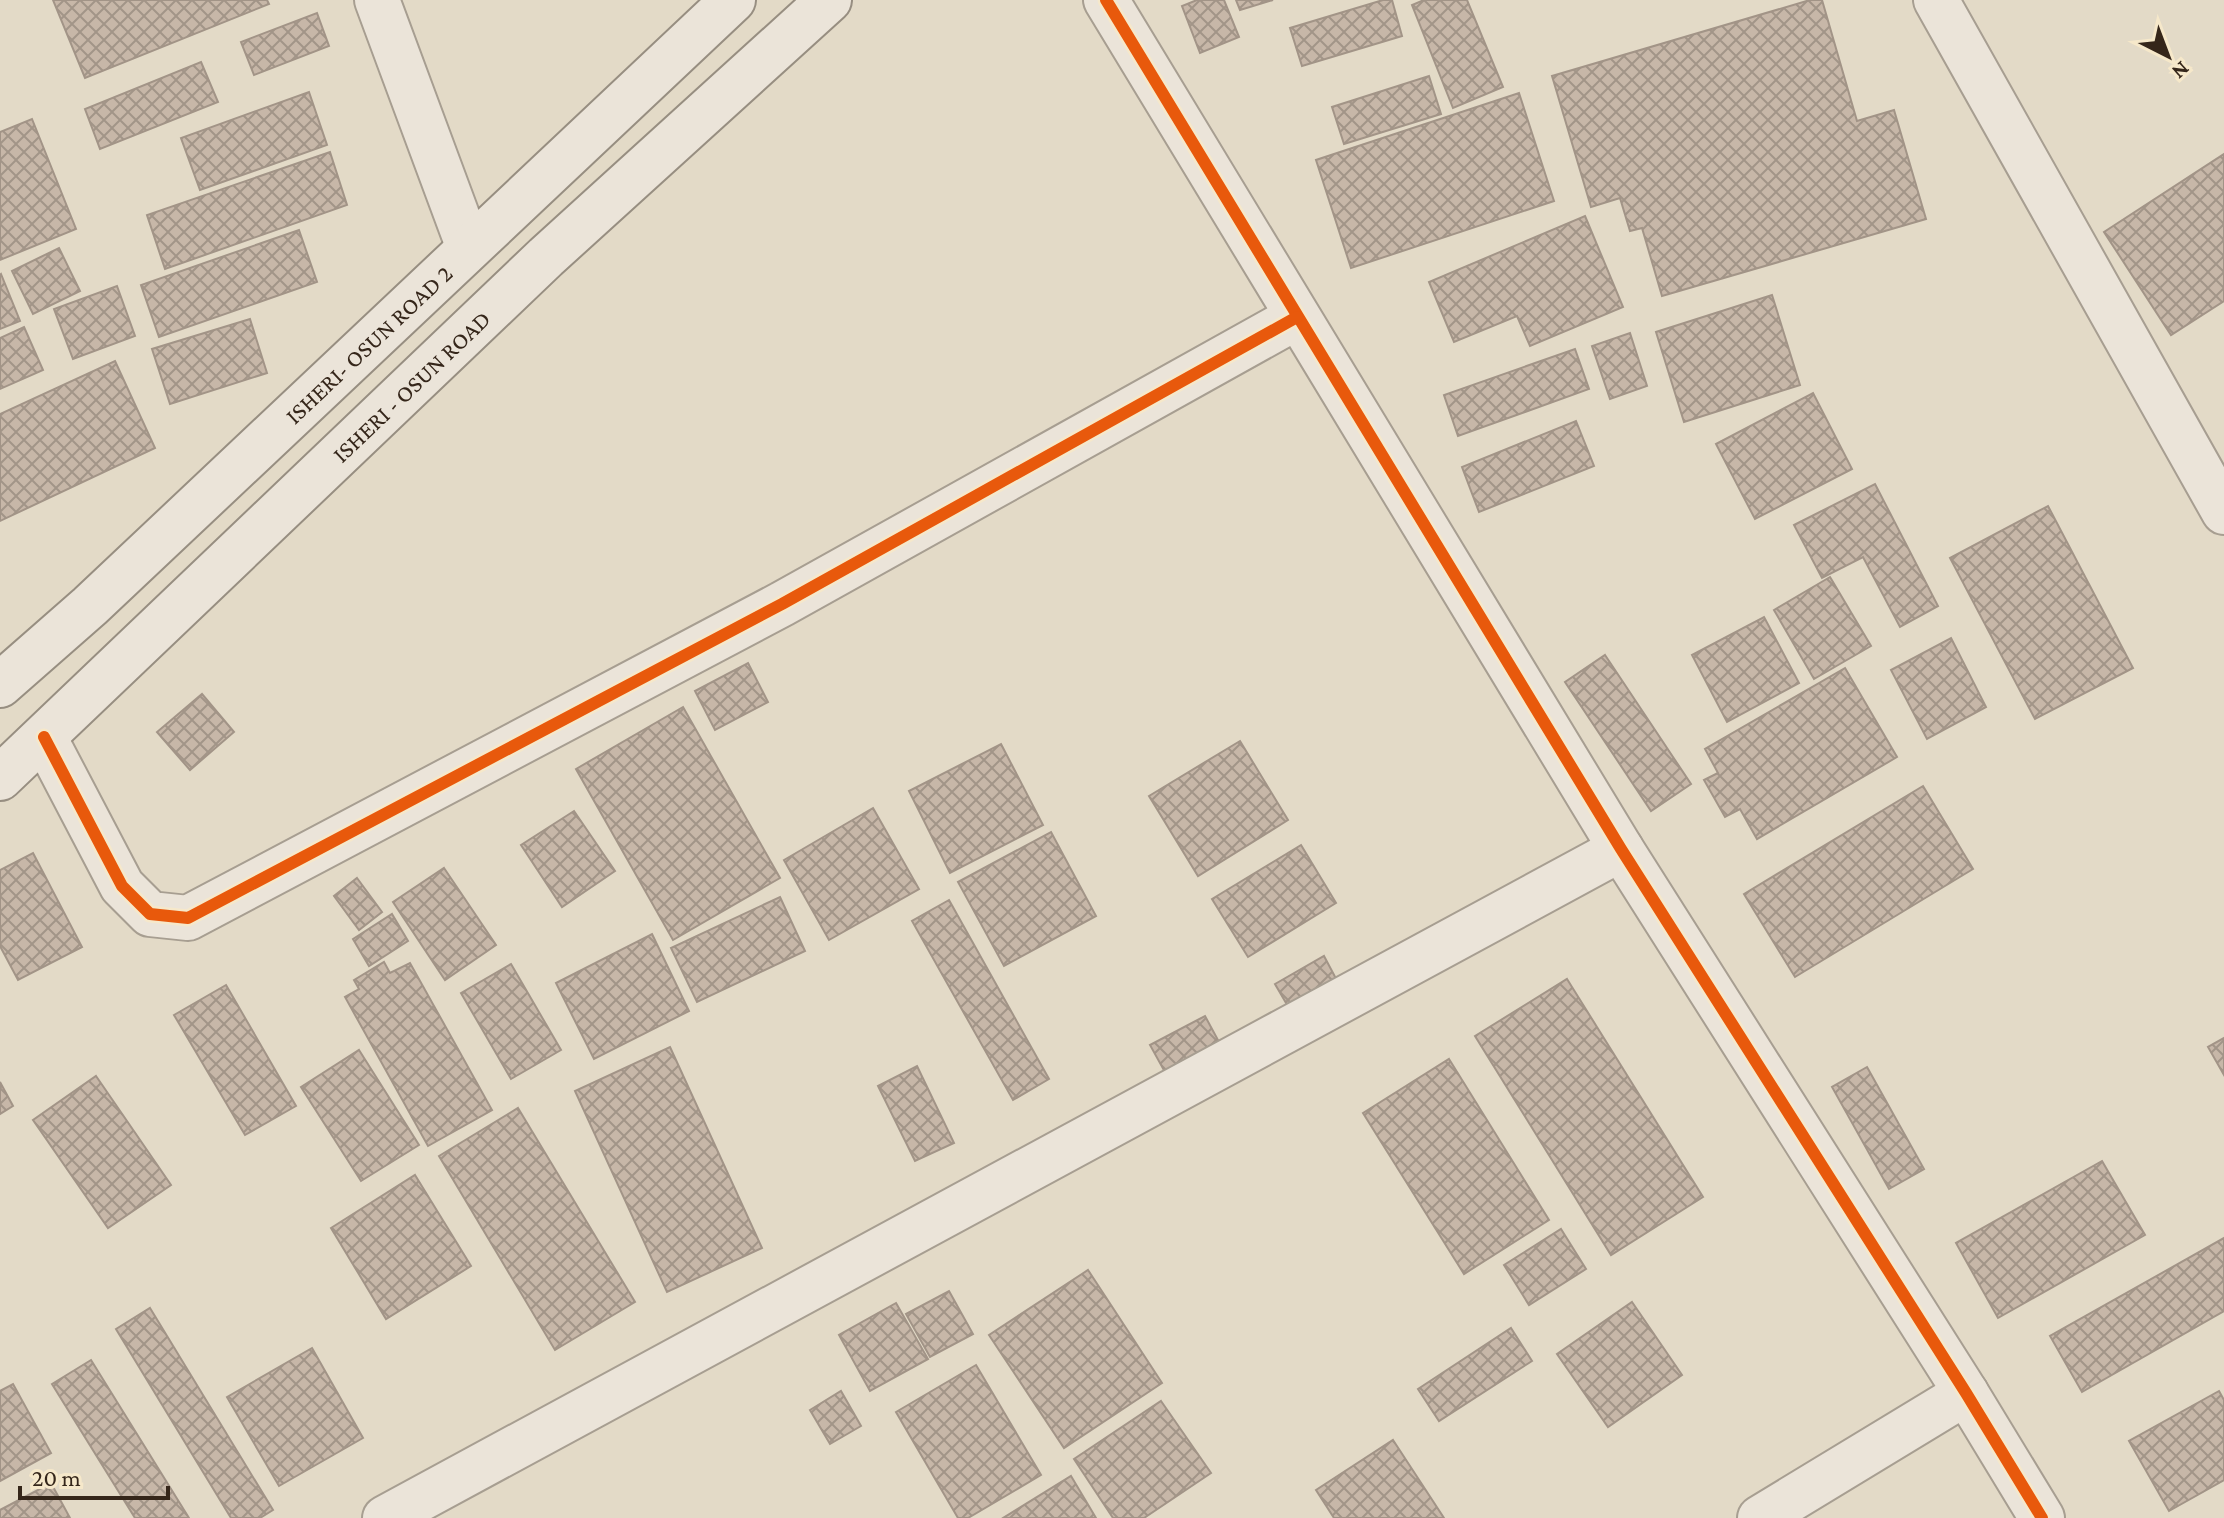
<svg xmlns="http://www.w3.org/2000/svg" width="2224" height="1518" viewBox="0 0 2224 1518" font-family="'Crimson Pro',serif">
  <style>
    .building { fill: url(#building-cross-hatch); stroke: #a29487; stroke-width: 2 }
    .lines { fill: none; stroke-linecap: round; stroke-linejoin: round }
    .minor-casing { stroke: #a79e91; stroke-width: 48 }
    .secondary-casing { stroke: #978e81; stroke-width: 48 }
    .minor { stroke: #ebe4d9; stroke-width: 44 }
    .secondary { stroke: #ebe4d9; stroke-width: 44 }
    .cycleway-casing { stroke: #f6e8ca; stroke-width: 17 }
    .cycleway { stroke: #e8590c; stroke-width: 12 }
    .labels { text-anchor: middle; dominant-baseline: central; stroke-width: 8; stroke-linejoin: round; paint-order: stroke }
    .street-label { font-size: 24px; fill: #35261a; stroke: #f6e8ca }
  </style>
  <defs>
    <pattern id="building-cross-hatch" width="8" height="8" patternUnits="userSpaceOnUse" patternTransform="scale(2)"><rect width="8" height="8" fill="#c7b7a8"/><path d="M0 0l8 8M0 8l8-8" fill="none" stroke="#a29588"/></pattern>
  </defs>
  <rect width="100%" height="100%" fill="#e3dac7"/>
  <!-- building -->
  <g class="building">
    <polygon points="53,0 267,0 269,4 85,78"/>
    <polygon points="1197,0 1224,0 1239,37 1200,53 1182,6"/>
    <polygon points="1236,0 1273,0 1240,10"/>
    <polygon points="1383,0 1392,0 1402,36 1302,66 1290,28"/>
    <polygon points="1424,0 1467,0 1503,87 1453,108 1412,5"/>
    <polygon points="1810,0 1822,0 1857,121 1894,110 1926,219 1662,296 1642,228 1630,231 1620,198 1591,207 1552,76"/>
    <polygon points="317,13 329,46 254,75 241,42"/>
    <polygon points="201,62 218,102 100,149 85,109"/>
    <polygon points="1429,76 1441,114 1344,144 1332,107"/>
    <polygon points="309,92 327,145 200,190 181,138"/>
    <polygon points="1519,93 1554,201 1351,268 1316,160"/>
    <polygon points="32,119 76,229 0,260 0,132"/>
    <polygon points="330,152 347,205 165,269 147,215"/>
    <polygon points="2224,154 2224,301 2171,335 2104,232"/>
    <polygon points="1585,216 1623,307 1530,346 1517,316 1454,342 1429,282"/>
    <polygon points="299,230 317,282 159,337 141,285"/>
    <polygon points="59,248 80,291 33,314 12,271"/>
    <polygon points="1,274 20,321 0,329 0,275"/>
    <polygon points="117,286 135,336 73,359 54,309"/>
    <polygon points="1772,295 1800,385 1684,422 1656,332"/>
    <polygon points="250,319 267,373 170,404 152,349"/>
    <polygon points="24,327 43,370 0,389 0,338"/>
    <polygon points="1630,333 1647,386 1610,399 1592,346"/>
    <polygon points="1575,349 1589,389 1458,436 1444,395"/>
    <polygon points="115,361 155,448 0,521 0,414"/>
    <polygon points="1813,393 1852,469 1755,519 1716,444"/>
    <polygon points="1576,421 1594,466 1479,512 1462,467"/>
    <polygon points="1875,484 1938,606 1900,627 1863,557 1822,578 1794,525"/>
    <polygon points="2048,506 2133,668 2035,719 1950,558"/>
    <polygon points="1830,577 1871,646 1814,679 1774,610"/>
    <polygon points="1764,617 1799,683 1727,722 1692,655"/>
    <polygon points="1951,638 1986,707 1927,739 1891,670"/>
    <polygon points="1605,655 1691,784 1651,811 1565,682"/>
    <polygon points="748,663 768,702 715,730 695,691"/>
    <polygon points="1845,668 1897,757 1757,839 1740,809 1725,817 1704,780 1718,773 1705,749"/>
    <polygon points="202,694 234,732 190,770 157,732"/>
    <polygon points="683,707 780,878 673,940 576,769"/>
    <polygon points="1240,741 1288,820 1198,876 1149,796"/>
    <polygon points="1001,744 1043,825 950,873 909,791"/>
    <polygon points="1923,786 1973,869 1795,977 1744,894"/>
    <polygon points="873,808 919,889 829,940 784,860"/>
    <polygon points="574,811 615,871 562,907 521,845"/>
    <polygon points="1051,832 1096,916 1004,966 958,882"/>
    <polygon points="1301,845 1336,903 1248,957 1212,899"/>
    <polygon points="33,853 82,947 18,980 0,946 0,870"/>
    <polygon points="444,868 496,945 445,980 393,902"/>
    <polygon points="357,878 382,912 359,930 334,896"/>
    <polygon points="780,897 805,951 697,1002 671,948"/>
    <polygon points="949,900 1049,1079 1013,1100 912,921"/>
    <polygon points="392,914 408,941 369,966 353,939"/>
    <polygon points="652,934 689,1011 594,1059 556,983"/>
    <polygon points="1324,956 1341,988 1293,1015 1275,984"/>
    <polygon points="384,962 390,973 410,963 492,1110 428,1146 345,997 359,989 354,980"/>
    <polygon points="511,964 561,1050 511,1079 461,993"/>
    <polygon points="1567,979 1703,1197 1611,1255 1475,1036"/>
    <polygon points="226,985 296,1106 245,1135 174,1015"/>
    <polygon points="1205,1016 1225,1053 1171,1083 1150,1045"/>
    <polygon points="2224,1038 2224,1075 2208,1047"/>
    <polygon points="670,1047 762,1248 667,1292 575,1091"/>
    <polygon points="359,1050 419,1145 361,1181 301,1087"/>
    <polygon points="1449,1059 1549,1220 1464,1274 1363,1113"/>
    <polygon points="917,1066 954,1143 915,1161 878,1086"/>
    <polygon points="1867,1067 1924,1169 1889,1189 1832,1087"/>
    <polygon points="96,1076 171,1185 108,1228 33,1120"/>
    <polygon points="0,1082 13,1106 0,1114"/>
    <polygon points="518,1108 635,1302 555,1350 439,1156"/>
    <polygon points="2102,1161 2145,1235 1998,1318 1956,1243"/>
    <polygon points="415,1175 471,1266 386,1319 331,1228"/>
    <polygon points="1561,1229 1586,1269 1529,1305 1504,1265"/>
    <polygon points="2224,1238 2224,1311 2082,1392 2050,1336"/>
    <polygon points="1088,1270 1162,1383 1064,1448 989,1335"/>
    <polygon points="949,1291 973,1334 930,1357 906,1314"/>
    <polygon points="1632,1302 1682,1375 1608,1427 1557,1354"/>
    <polygon points="896,1303 928,1359 870,1391 839,1335"/>
    <polygon points="150,1308 273,1510 260,1518 231,1518 116,1329"/>
    <polygon points="1511,1328 1532,1361 1439,1421 1418,1389"/>
    <polygon points="312,1348 363,1438 279,1486 227,1397"/>
    <polygon points="91,1360 189,1518 135,1518 52,1384"/>
    <polygon points="976,1365 1041,1475 968,1518 958,1518 896,1412"/>
    <polygon points="13,1384 51,1453 0,1481 0,1391"/>
    <polygon points="841,1391 861,1426 830,1444 810,1410"/>
    <polygon points="2219,1391 2224,1400 2224,1480 2169,1511 2129,1441"/>
    <polygon points="1161,1401 1211,1473 1144,1518 1113,1518 1074,1459"/>
    <polygon points="1393,1440 1444,1518 1334,1518 1316,1490"/>
    <polygon points="1071,1476 1096,1518 1003,1518"/>
    <polygon points="51,1483 70,1518 0,1518 0,1510"/>
  </g>
  <g class="lines">
    <!-- minor casing -->
    <g class="minor-casing">
      <g id="minor">
        <polyline points="377,0 469,248"/>
        <polyline points="1106,0 1621,849 1966,1393 2042,1518"/>
        <polyline points="1936,0 2224,512"/>
        <polyline points="44,737 122,886 150,914 188,918 782,604 1297,317"/>
        <polyline points="385,1518 1621,849"/>
        <polyline points="1760,1518 1966,1393"/>
      </g>
    </g>
    <!-- secondary casing -->
    <g class="secondary-casing">
      <g id="secondary">
        <path id="s1" d="M0,685l90,-79 643,-606"/>
        <path id="s2" d="M0,778l546,-521 283,-257"/>
      </g>
    </g>
    <!-- minor -->
    <use href="#minor" class="minor"/>
    <!-- secondary -->
    <use href="#secondary" class="secondary"/>
    <!-- cycleway casing -->
    <g class="cycleway-casing">
      <g id="cycleway">
        <polyline points="1106,0 1621,849 1966,1393 2042,1518"/>
        <polyline points="44,737 122,886 150,914 188,918 782,604 1297,317"/>
      </g>
    </g>
    <!-- cycleway -->
    <use href="#cycleway" class="cycleway"/>
  </g>
  <g class="labels">
    <!-- street labels -->
    <g class="street-label">
      <text stroke="none"><textPath href="#s1" startOffset="502">ISHERI- OSUN ROAD 2</textPath></text>
      <text stroke="none"><textPath href="#s2" startOffset="568">ISHERI - OSUN ROAD</textPath></text>
    </g>
  </g>
  <!-- north arrow -->
  <g transform="translate(2168 56) rotate(138)" stroke="#f6e8ca" stroke-width="6" paint-order="stroke">
  <path d="M0-6L14 30L0 20L-14 30Z" fill="#35261a"/>
  <text y="-12" font-size="22" font-weight="bold" text-anchor="middle" fill="#35261a">N</text>
  </g>
  <!-- scale -->
  <path d="M20 1486v12h148v-12" fill="none" stroke="#35261a" stroke-width="4"/>
  <text x="32" y="1486" font-size="24" fill="#35261a" stroke="#f6e8ca" stroke-width="6" paint-order="stroke">20 m</text>
</svg>
